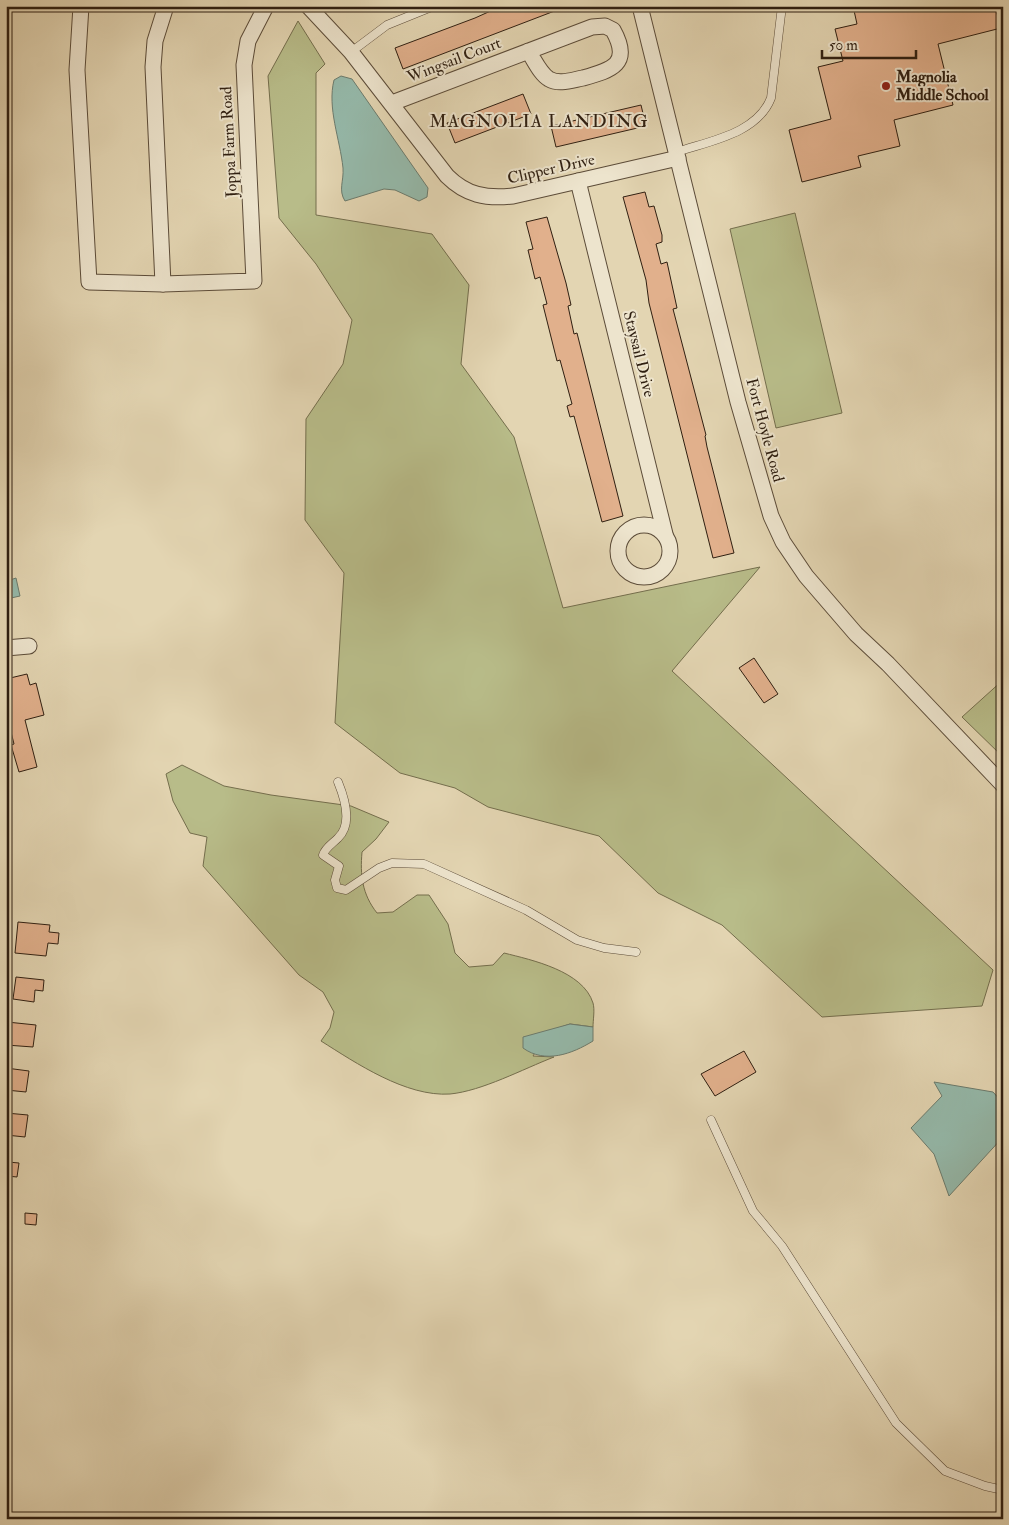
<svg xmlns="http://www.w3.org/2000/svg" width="1009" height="1525" viewBox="0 0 1009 1525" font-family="'IM FELL Double Pica',serif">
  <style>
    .green { fill: #b8bc89; stroke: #746e4d }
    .water { fill: #95b9aa; stroke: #6c7b6d }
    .building { fill: #e1b08c; stroke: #2f1f11 }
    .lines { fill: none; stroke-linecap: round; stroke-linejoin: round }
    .service-casing { stroke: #5c4c39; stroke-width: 9 }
    .minor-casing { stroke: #5c4c39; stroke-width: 17 }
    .service { stroke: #ede4cd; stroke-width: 8 }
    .minor { stroke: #ede4cd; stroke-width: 15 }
    .poi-dot { fill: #8f2418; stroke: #ede4cd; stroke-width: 2 }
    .labels { text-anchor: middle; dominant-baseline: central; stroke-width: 4; stroke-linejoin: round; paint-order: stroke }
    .street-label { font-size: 16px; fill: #2f1f11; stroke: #ede4cd }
    .poi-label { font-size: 16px; font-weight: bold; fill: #2f1f11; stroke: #ede4cd; text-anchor: start }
    .neighbourhood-label { font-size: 18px; letter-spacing: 1px; fill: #2f1f11; stroke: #ede4cd }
  </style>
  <rect width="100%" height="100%" fill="#e3d5b2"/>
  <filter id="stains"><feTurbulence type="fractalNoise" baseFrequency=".004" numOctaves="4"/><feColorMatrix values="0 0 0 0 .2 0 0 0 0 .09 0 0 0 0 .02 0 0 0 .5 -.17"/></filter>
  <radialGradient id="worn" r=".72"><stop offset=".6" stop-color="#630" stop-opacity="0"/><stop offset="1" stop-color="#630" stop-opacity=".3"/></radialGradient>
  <!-- green -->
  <g class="green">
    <polygon points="298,21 325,64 316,73 316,215 432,234 469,285 461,364 514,437 563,608 760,567 672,671 993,970 982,1006 822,1017 722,925 658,893 599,836 488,807 455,788 400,773 335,723 344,573 305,520 306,419 343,364 352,320 316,264 279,218 268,76"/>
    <polygon points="795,213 842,413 776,428 730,229"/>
    <polygon points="1003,680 1003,757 962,717"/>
    <path d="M182,765l42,21 47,9 80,11 38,16 -13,17 -14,13c-2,23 0,42 15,61l16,-1 24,-17h12l19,29 7,29 14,14 24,-2 11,-12c28,7 79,18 89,50 2,7 0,17 0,24l-23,-3 -21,7 -16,25 21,1c-31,12 -72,34 -104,37 -44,3 -94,-31 -129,-53l9,-13 4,-16 -11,-20 -24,-17 -96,-109 4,-29 -17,-4 -17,-32 -7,-27z"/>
  </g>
  <!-- water -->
  <g class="water">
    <path d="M341,76l11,3 76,109 -1,9 -8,4 -24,-11 -11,-1 -39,12c-7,-11 -1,-20 -2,-33 -3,-29 -16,-60 -9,-88z"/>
    <polygon points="16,578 20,596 11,598 7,581"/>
    <path d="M570,1024l23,3v14c-21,13 -48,23 -70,7v-11z"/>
    <polygon points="934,1082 993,1092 1003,1103 1003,1137 949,1196 934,1154 911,1128 942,1096"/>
  </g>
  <!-- building -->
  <g class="building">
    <polygon points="494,6 565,7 403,69 395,48 475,18 495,9"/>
    <polygon points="853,6 995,6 1001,28 938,44 953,105 894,120 900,146 858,156 861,167 802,182 789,130 831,119 818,67 843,61 835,29 857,24"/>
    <polygon points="523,94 531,114 455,143 447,123"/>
    <polygon points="641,105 646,126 556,147 551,126"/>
    <polygon points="645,192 649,207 654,206 662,235 662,242 656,244 661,264 667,262 677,308 673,309 706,435 705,436 707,447 734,553 713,558 649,303 646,280 623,197"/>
    <polygon points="547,217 566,283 571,305 568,306 574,334 577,333 623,516 602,522 574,416 570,417 567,406 572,404 560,360 557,361 543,305 547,304 540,277 535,279 528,250 533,249 526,222"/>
    <polygon points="754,658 778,694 764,703 739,668"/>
    <polygon points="27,674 30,685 36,683 44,715 25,720 37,767 19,772 11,745 14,744 9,724 6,725 6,679"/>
    <polygon points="18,922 50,925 49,932 59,933 58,944 48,943 46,956 15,953"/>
    <polygon points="16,977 44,980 43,991 35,990 34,1002 13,999"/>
    <polygon points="7,1022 36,1025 33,1047 6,1045"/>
    <polygon points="744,1051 756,1072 715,1096 701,1074"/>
    <polygon points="6,1068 29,1071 26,1092 6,1090"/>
    <polygon points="6,1113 28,1115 25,1137 6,1135"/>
    <polygon points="8,1162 19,1163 17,1177 7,1176"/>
    <polygon points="25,1213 37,1214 36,1225 25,1224"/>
  </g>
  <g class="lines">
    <!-- service casing -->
    <g class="service-casing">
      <g id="service">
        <polyline points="351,52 387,25 434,6"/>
        <path d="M677,152c32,-11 80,-18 94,-54l11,-92"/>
        <path d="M338,782c7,17 15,42 0,56 -6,6 -13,10 -15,17l16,11 -4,14 2,8 9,2 33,-22 13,-5 32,1 102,46 51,30 27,8 32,4"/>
        <polyline points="711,1120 753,1211 782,1246 896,1423 945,1471 985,1486 1003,1490"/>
      </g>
    </g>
    <!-- minor casing -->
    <g class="minor-casing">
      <g id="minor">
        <polyline points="81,6 77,70 89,282 163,284 254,281 244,65 248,41 266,6"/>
        <path d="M308,6l43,46 96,124c19,19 39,23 66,20l165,-38"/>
        <polyline points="640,6 738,402 771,516 783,542 806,576 856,634 888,664 1003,785"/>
        <path d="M392,103l200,-76 13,-1 8,4c19,34 -1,40 -30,48 -11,2 -24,7 -34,1 -9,-5 -15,-20 -21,-28"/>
        <polyline points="578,181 665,534"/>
        <polyline points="163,284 153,67 155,41 166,6"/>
        <circle cx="644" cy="551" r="26"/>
        <polyline points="6,648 29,646"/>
      </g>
    </g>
    <!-- service -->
    <use href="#service" class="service"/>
    <!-- minor -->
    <use href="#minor" class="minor"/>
  </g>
  <!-- markers -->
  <circle class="poi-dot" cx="886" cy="86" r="5"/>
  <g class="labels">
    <!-- street labels -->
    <g class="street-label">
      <text transform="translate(454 60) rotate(-21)">Wingsail Court</text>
      <text transform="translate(229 142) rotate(-93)">Joppa Farm Road</text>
      <text transform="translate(551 169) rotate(-13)">Clipper Drive</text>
      <text transform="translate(639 354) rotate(76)">Staysail Drive</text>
      <text transform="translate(765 430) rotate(75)">Fort Hoyle Road</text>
    </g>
    <!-- poi labels -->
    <g class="poi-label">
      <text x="896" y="77">Magnolia<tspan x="896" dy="18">Middle School</tspan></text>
    </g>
    <!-- neighbourhood labels -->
    <g class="neighbourhood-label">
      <text x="539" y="121">MAGNOLIA LANDING</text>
    </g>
  </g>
  <!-- margin -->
  <rect width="1009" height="1525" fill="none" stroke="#e3d5b2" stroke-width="25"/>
  <rect x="8" y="8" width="994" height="1510" fill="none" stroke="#2f1f11" stroke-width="2.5"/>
  <rect x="12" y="12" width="984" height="1500" fill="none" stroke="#2f1f11"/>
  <!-- scale -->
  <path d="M822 50v8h94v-8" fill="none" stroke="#2f1f11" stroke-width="2.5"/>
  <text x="829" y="50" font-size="15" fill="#2f1f11" stroke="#ede4cd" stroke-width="4" paint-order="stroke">50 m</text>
  <rect width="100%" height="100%" filter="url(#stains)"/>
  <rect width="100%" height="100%" fill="url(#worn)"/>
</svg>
